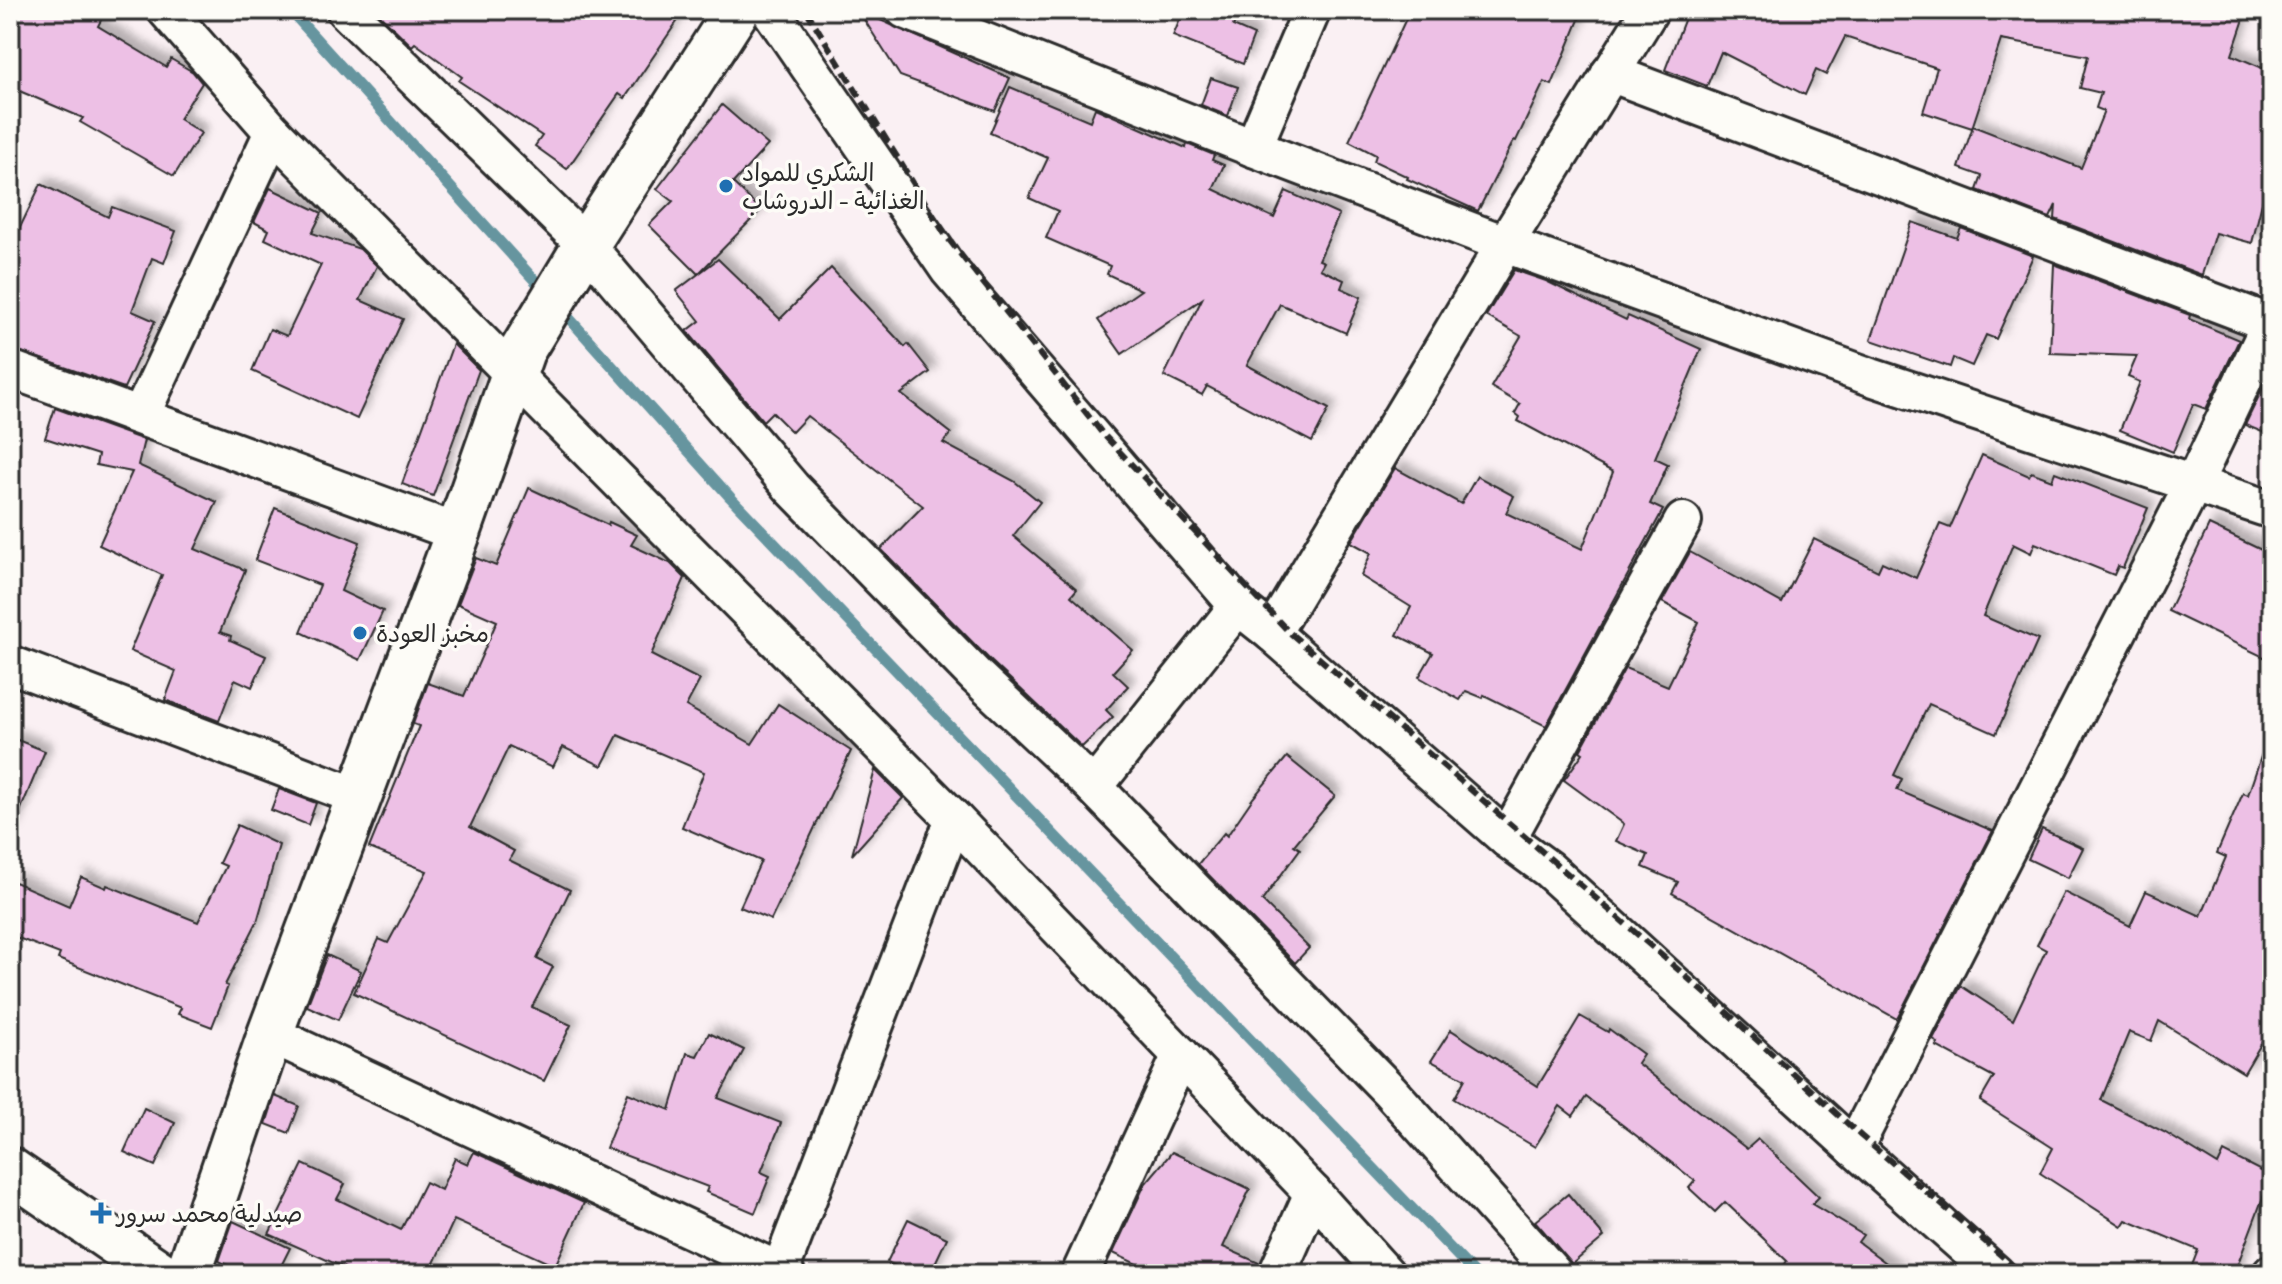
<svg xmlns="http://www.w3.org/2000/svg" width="2282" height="1284" viewBox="0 0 2282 1284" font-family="'Patrick Hand','Playpen Sans Arabic',sans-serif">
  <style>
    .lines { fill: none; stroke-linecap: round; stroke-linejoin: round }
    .stream { stroke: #66959f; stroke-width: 11 }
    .building { fill: #edc0e5; stroke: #2b2b2b; stroke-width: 2; filter: url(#shadow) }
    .street-casing { stroke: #2b2b2b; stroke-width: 42 }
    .secondary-casing { stroke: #2b2b2b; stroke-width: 50 }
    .street { stroke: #fdfcf7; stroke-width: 36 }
    .secondary { stroke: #fdfcf7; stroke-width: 44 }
    .rail { stroke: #2b2b2b; stroke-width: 6; stroke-dasharray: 12 6; stroke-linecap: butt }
    .poi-dot { fill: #1f6fb2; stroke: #fdfcf7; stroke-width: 3 }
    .labels { text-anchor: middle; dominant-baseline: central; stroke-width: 7; stroke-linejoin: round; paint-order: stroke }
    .poi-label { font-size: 24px; fill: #2b2b2b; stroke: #fdfcf7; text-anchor: start }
  </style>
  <defs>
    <filter id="shadow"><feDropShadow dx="7" dy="-7" stdDeviation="4" flood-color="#0004"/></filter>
  </defs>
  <rect width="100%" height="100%" fill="#faf0f3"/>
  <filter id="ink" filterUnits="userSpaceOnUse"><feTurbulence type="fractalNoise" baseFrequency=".0125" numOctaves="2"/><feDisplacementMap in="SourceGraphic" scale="16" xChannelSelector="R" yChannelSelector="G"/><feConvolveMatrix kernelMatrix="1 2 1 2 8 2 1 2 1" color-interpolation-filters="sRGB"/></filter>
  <g filter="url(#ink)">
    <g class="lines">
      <!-- stream -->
      <g class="stream">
        <polyline points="290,10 547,294"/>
        <polyline points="559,307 730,497 1475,1274"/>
      </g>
    </g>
    <!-- building -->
    <g class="building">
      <polygon points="10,10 106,10 98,26 166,67 171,59 193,72 202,83 179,119 201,133 174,176 80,122 83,118 10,87"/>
      <polygon points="375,10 685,10 625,98 619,94 567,169 535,146 542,136 459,81 462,77 415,43 412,46"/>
      <polygon points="858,10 1010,78 995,111 900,76"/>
      <polygon points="1184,10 1240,10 1233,26 1254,35 1243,64 1173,36"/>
      <polygon points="1410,10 1583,10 1552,85 1544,82 1516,141 1514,140 1478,211 1407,179 1408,177 1374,161 1376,155 1349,141"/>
      <polygon points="1688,10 2247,10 2232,55 2272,72 2272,163 2252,243 2215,233 2202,275 2055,219 2056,205 2050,218 1977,190 1982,176 1959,168 1973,126 2081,168 2104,111 2096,108 2101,93 2080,88 2088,56 2001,40 1972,128 1923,112 1937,68 1845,37 1826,75 1816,70 1805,95 1721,52 1707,86 1665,70"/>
      <polygon points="1211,78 1238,87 1228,116 1201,105"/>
      <polygon points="1010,87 1090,121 1095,108 1186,148 1187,144 1214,155 1212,160 1224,165 1213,189 1274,218 1286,191 1339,215 1319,260 1324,262 1320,269 1344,280 1341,288 1361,297 1346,333 1280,304 1247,365 1329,409 1312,442 1207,386 1202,395 1164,376 1202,299 1122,354 1098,320 1141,290 1107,274 1110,266 1046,238 1058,211 1029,198 1048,158 990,133"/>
      <polygon points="722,105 768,145 733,183 761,210 698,274 649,225 673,201 657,189"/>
      <polygon points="41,184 108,217 112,207 176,231 164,263 152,258 132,311 155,321 124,388 10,348 10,248"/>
      <polygon points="270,188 322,213 312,233 360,249 377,266 360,300 403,319 357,419 252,371 270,329 287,336 321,265 265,239 269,230 254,222"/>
      <polygon points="1912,222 1957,238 1961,228 2033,256 1996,339 1986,335 1972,366 1953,358 1950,367 1871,340"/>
      <polygon points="718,259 780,319 831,268 905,347 908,344 930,372 901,394 951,433 943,443 1014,481 1040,502 1013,536 1077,589 1071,596 1133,650 1113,672 1128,686 1106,710 1113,717 1082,747 992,662 881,549 923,506 807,416 792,432 772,412 763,421 687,331 700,321 676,291"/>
      <polygon points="2054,264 2190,315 2189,319 2239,340 2206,409 2193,404 2173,452 2120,430 2140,382 2128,377 2137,356 2050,353"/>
      <polygon points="1514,270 1546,281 1626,320 1628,316 1701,349 1655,458 1668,464 1650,504 1663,510 1546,726 1484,695 1483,698 1466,691 1460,700 1419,677 1433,653 1397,635 1411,607 1361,576 1371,553 1351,542 1395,468 1461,504 1477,476 1514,496 1506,513 1582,549 1613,472 1518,421 1520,417 1515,413 1520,404 1491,387 1521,336 1486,316"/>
      <polygon points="453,344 479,370 433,496 402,484"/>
      <polygon points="2272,369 2272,436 2245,425"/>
      <polygon points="55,408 144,440 138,465 217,502 195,549 245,570 220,632 231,636 230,640 266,656 252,687 235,679 219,721 165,700 176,671 130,651 162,575 99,545 132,472 96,465 98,455 45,438"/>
      <polygon points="1982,455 2029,476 2031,472 2052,480 2055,472 2148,508 2123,568 2118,566 2114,575 2035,543 2031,553 2013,544 1983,616 2038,640 1996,734 1929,704 1894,775 1902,779 1897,790 1993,831 1897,1019 1672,893 1678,882 1643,867 1648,855 1616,841 1624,824 1564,780 1583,753 1580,751 1625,668 1668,686 1699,622 1662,602 1690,552 1782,603 1814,539 1878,571 1882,562 1916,578 1940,524 1950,528"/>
      <polygon points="529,488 608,525 609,522 637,535 631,545 670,563 685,578 651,655 700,680 686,706 752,744 778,704 851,751 771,920 740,907 761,861 682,827 704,772 618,735 602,766 563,747 553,767 509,746 470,827 514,851 509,860 570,890 537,959 553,967 532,1007 571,1025 544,1081 354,993 379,939 388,943 427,871 369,848 419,726 413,724 428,683 464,696 497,621 458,604 476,558 496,566"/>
      <polygon points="275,508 360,542 341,591 383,611 360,660 301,632 320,585 255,560"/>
      <polygon points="2209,525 2272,555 2272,661 2168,611"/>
      <polygon points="10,737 45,751 11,833 10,833"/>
      <polygon points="2267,739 2272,740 2272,1025 2244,1073 2159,1021 2151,1041 2129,1032 2101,1100 2164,1132 2218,1165 2224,1152 2271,1176 2234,1274 2207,1274 2191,1268 2198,1250 2126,1220 2122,1226 2040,1173 2053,1148 1980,1101 1994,1077 1936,1046 1938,1043 1933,1040 1961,986 2013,1020 2046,950 2037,945 2064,892 2130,926 2146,891 2201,916 2226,857 2217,853 2243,793 2248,795"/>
      <polygon points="1287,757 1335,796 1294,845 1300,849 1262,901 1309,948 1295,963 1198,864 1224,833 1227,836 1253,798"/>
      <polygon points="875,770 903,798 852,855"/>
      <polygon points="279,789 316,803 308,825 271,810"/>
      <polygon points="237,825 279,845 257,922 225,985 228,986 212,1027 178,1014 181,1008 58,959 60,954 10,935 10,880 69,906 81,877 106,888 107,885 198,922 226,866 219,863"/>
      <polygon points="2042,829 2083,848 2068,878 2028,859"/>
      <polygon points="327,955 361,971 338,1020 307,1006"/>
      <polygon points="1580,1016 1608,1032 1609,1029 1643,1054 1637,1063 1747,1149 1758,1139 1819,1197 1812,1204 1863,1235 1858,1242 1901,1274 1778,1274 1787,1261 1725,1202 1715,1212 1689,1188 1695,1181 1586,1097 1573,1116 1560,1106 1535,1147 1454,1099 1465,1079 1431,1061 1451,1030 1538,1086"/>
      <polygon points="709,1033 744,1050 718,1098 781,1123 761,1172 770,1176 755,1213 706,1192 708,1187 606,1148 628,1093 670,1110 687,1053 697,1056"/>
      <polygon points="275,1096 299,1106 289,1133 266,1124"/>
      <polygon points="144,1108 175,1123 155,1166 124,1152"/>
      <polygon points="474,1152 584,1203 555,1266 454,1220 429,1274 358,1274 269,1234 303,1164 345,1184 337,1199 401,1230 425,1182 441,1190 455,1158 468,1164"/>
      <polygon points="1172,1152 1250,1189 1223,1247 1259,1263 1256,1274 1158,1274 1113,1253 1145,1184"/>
      <polygon points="1568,1194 1604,1237 1572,1264 1535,1221"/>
      <polygon points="908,1219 947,1238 930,1274 913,1274 887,1262"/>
      <polygon points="233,1221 290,1248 277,1274 246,1274 219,1261"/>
    </g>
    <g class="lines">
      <!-- street casing -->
      <g class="street-casing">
        <g id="street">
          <polyline points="166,10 273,132 954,819 1313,1193 1386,1274"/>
          <polyline points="345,10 586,245 792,488 977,677 1094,787 1390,1091 1554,1274"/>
          <polyline points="770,10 949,270 1238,606 1272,633 1507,839 1548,869 1854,1148 1996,1274"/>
          <polyline points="905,10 1253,148 1505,244 1871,377 2272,510"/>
          <polyline points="1610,73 2272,324"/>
          <polyline points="1253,148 1312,10"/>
          <polyline points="10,369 458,533"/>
          <polyline points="141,415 273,132"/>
          <polyline points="1272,633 1505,244 1650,10"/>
          <polyline points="10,664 359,797"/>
          <polyline points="1094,787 1238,606"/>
          <polyline points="1507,839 1683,521"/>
          <polyline points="270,1034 786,1274"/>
          <polyline points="1854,1148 2194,483 2270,324"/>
          <polyline points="779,1274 954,819"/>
          <polyline points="1080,1274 1181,1055"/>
          <polyline points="1277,1274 1313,1193"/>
          <polyline points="2271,1274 2272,1273"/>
        </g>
      </g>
      <!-- secondary casing -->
      <g class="secondary-casing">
        <g id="secondary">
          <polyline points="10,1170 161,1274"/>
          <polyline points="188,1274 270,1034 458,533 522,351 586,245 737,10"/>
        </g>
      </g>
      <!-- street -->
      <use href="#street" class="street"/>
      <!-- secondary -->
      <use href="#secondary" class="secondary"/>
      <!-- rail -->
      <polyline class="rail" points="806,10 946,236 1102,433 1289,632 1720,1006 1861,1136 2023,1274"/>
    </g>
  </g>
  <!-- markers -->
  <g class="poi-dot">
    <circle cx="726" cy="186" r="8"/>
    <circle cx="360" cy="633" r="8"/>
    <path d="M97 1201h8v8h8v8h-8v8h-8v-8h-8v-8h8z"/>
  </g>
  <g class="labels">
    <!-- poi labels -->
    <g class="poi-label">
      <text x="742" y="172">الشكري للمواد<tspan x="742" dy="28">الغذائية - الدروشاب</tspan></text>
      <text x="376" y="633">مخبز العودة</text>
      <text x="117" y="1213">صيدلية محمد سرور</text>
    </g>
  </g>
  <!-- margin -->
  <rect width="2282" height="1284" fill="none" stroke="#fdfcf7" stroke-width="40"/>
  <rect x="20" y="20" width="2242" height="1244" fill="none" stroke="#2b2b2b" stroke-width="3" filter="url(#ink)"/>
</svg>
